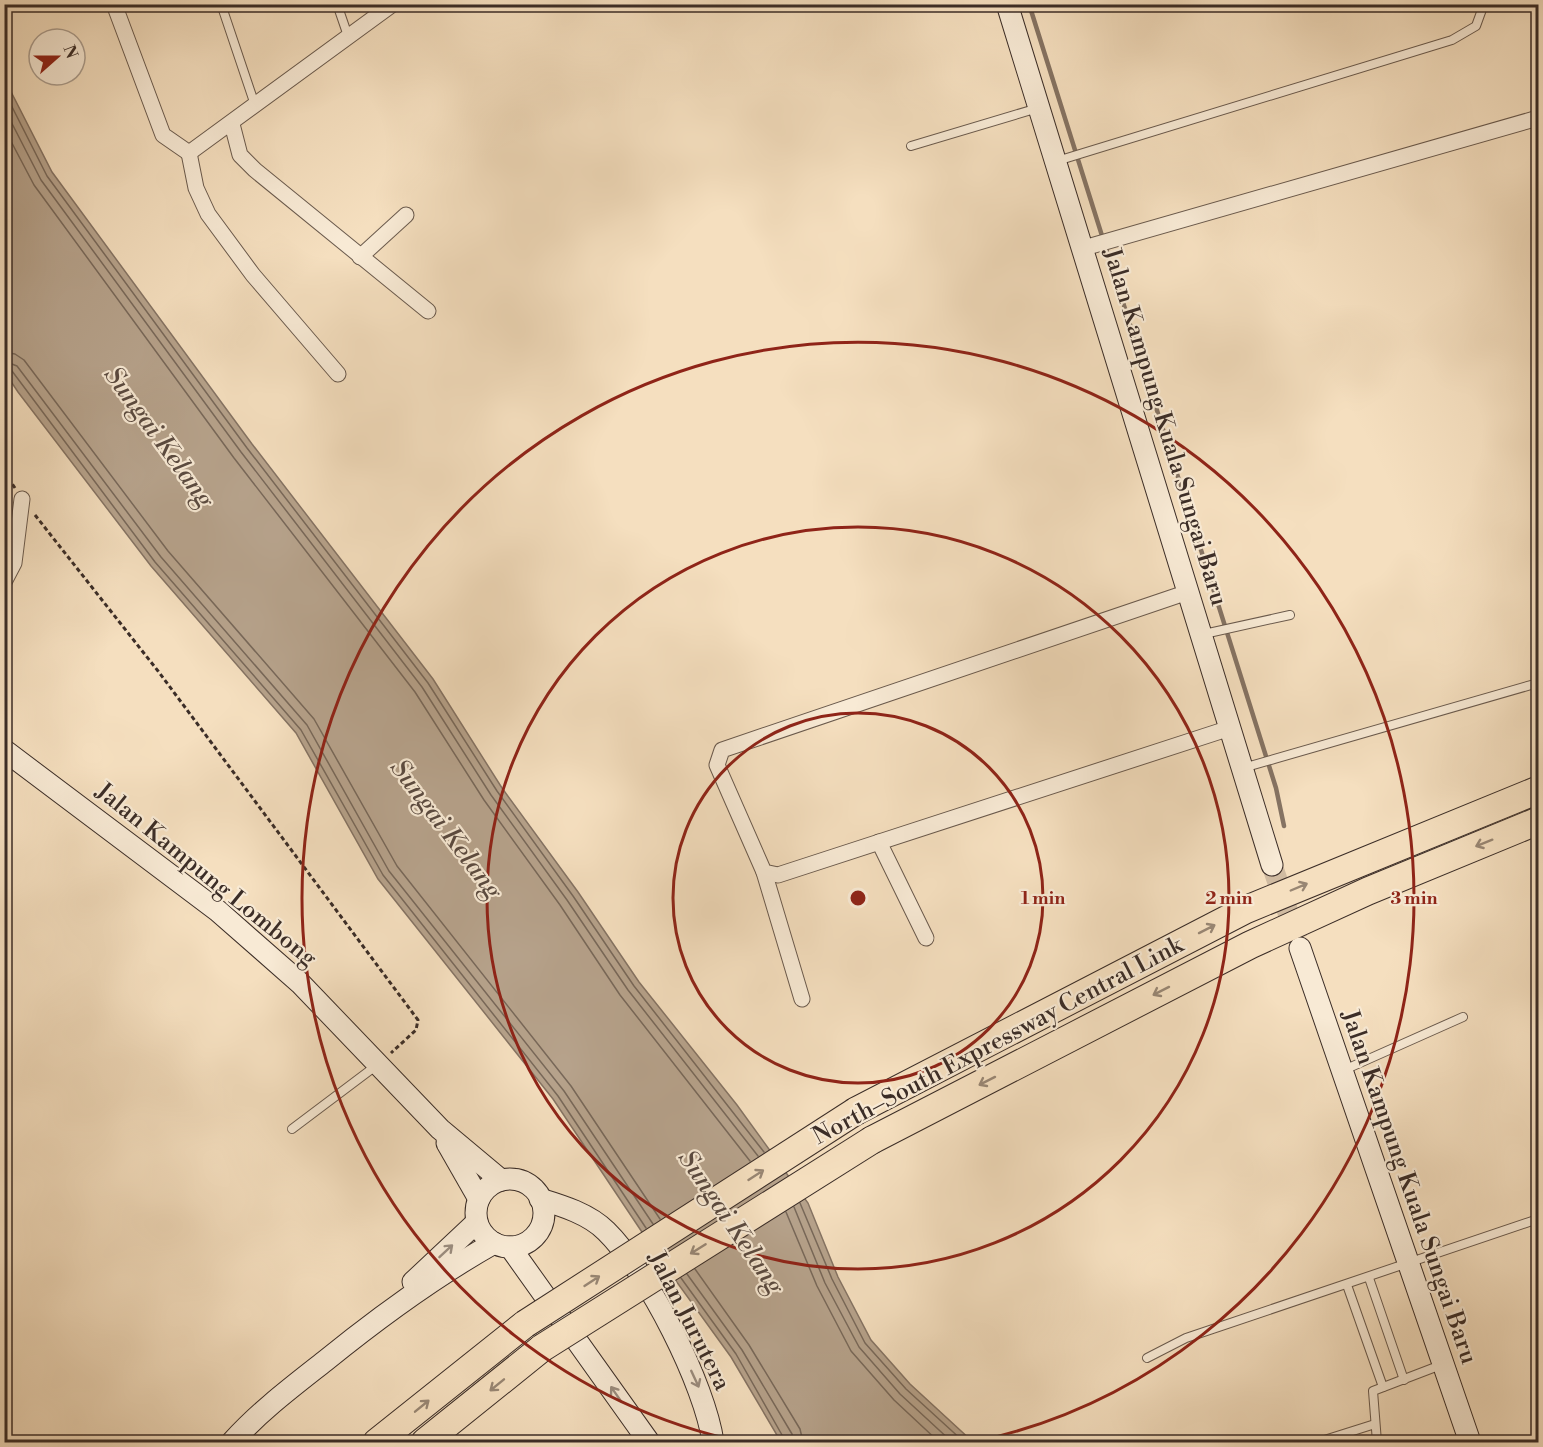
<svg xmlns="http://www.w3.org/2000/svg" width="1543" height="1447" viewBox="0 0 1543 1447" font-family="'Libre Bodoni',serif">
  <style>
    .water { fill: #b6a28b; stroke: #857363; stroke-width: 1.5 }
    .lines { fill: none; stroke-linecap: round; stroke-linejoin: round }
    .shore { stroke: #786859; stroke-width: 1.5 }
    .stream { stroke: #857363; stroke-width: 4.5 }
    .secondary-tunnel { stroke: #d0bba1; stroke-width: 21; stroke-dasharray: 21 10; stroke-linecap: butt }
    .lane-casing { stroke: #6a5a4d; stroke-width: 10 }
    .street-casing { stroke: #6a5a4d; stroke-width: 17 }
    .secondary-casing { stroke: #3b2d27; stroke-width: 23 }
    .highway-casing { stroke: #3b2d27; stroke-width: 29 }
    .path { stroke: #3b2d27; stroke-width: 3; stroke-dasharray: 4.5 3; stroke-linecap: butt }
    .lane { stroke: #f8ead5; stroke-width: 8 }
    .street { stroke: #f8ead5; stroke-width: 15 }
    .secondary { stroke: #f8ead5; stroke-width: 21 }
    .highway { stroke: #f5dfbf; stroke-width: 27 }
    .highway-bridge-casing { stroke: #3b2d27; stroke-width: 29; stroke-linecap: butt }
    .highway-bridge { stroke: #f5dfbf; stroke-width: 27 }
    .oneway { stroke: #988673 }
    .oneway2 { stroke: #9a8c7e }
    .ring { fill: none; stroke: #8f2418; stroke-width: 3 }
    .labels { text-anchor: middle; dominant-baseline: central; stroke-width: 4.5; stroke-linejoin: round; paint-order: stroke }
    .street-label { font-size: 24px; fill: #3b2d27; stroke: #f8ead5 }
    .water-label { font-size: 26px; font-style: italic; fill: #5a4a40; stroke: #f8ead5 }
    .centre { fill: #8f2418; stroke: #f8ead5; stroke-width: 3 }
    .ring-label { font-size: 18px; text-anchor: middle; font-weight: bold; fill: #8f2418; stroke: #f8ead5; stroke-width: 4.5; stroke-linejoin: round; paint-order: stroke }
  </style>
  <rect width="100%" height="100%" fill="#f5dfbf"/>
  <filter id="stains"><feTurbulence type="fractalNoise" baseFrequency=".00333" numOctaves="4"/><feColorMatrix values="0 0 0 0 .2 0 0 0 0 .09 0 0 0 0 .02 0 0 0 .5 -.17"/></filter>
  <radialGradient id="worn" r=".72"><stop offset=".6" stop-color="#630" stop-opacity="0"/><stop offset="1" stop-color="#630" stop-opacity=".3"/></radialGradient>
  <!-- water -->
  <polygon class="water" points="4,78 52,172 252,444 433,679 502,788 578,892 639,982 737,1105 808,1203 838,1277 871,1340 910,1384 973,1442 781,1442 731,1357 658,1256 553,1099 378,879 296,733 151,566 18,392 4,371"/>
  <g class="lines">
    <!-- shore -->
    <g class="shore">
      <polyline points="4,91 47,176 247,448 428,683 497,791 573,896 634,986 764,1152"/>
      <polyline points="4,108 41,180 241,452 422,687 491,795 567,900 628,990 758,1156"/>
      <polyline points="4,128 34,185 234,458 415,692 484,800 560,905 620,995 750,1161"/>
      <polyline points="4,352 15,354 24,360 168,551 314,719 397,866 571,1086 660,1219"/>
      <polyline points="4,361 17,366 161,557 307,725 389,871 564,1091 653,1224"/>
      <polyline points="4,369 12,371 155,562 301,730 383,875 558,1096 646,1228"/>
      <polyline points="800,1203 832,1279 865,1343 906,1389 964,1442"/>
      <polyline points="794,1207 825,1283 859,1347 900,1394 952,1442"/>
      <polyline points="786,1212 817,1286 851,1351 894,1400 939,1442"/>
      <polyline points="695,1269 749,1345 800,1429 803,1442"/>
      <polyline points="687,1274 742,1350 792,1434 794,1442"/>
      <polyline points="681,1278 736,1354 786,1442"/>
    </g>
    <!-- stream -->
    <polyline class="stream" points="1029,4 1276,788 1284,826"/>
    <!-- secondary-tunnel -->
    <polyline class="secondary-tunnel" points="1272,865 1297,939"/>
    <!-- lane casing -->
    <g class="lane-casing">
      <g id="lane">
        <polyline points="221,4 255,105"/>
        <polyline points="337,4 348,36"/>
        <polyline points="911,146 1038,108"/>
        <polyline points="1057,161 1452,40 1476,26 1484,4"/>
        <polyline points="1204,634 1290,615"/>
        <polyline points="1243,768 1538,683"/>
        <polyline points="1344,1070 1463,1017"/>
        <polyline points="292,1129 377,1065"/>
        <polyline points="1369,1278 1404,1380"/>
        <polyline points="1347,1285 1383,1387"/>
        <polyline points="1147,1358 1186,1338 1538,1219"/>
        <polyline points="1318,1442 1375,1424"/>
        <polyline points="1377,1442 1373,1391 1441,1365"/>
      </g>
    </g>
    <!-- street casing -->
    <g class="street-casing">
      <g id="street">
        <polyline points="114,4 163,135 189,153"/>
        <polyline points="232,124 240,155 255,170 428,311"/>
        <polyline points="189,153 196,188 208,214 253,275 338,374"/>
        <polyline points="189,153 393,4"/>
        <polyline points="1084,248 1538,118"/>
        <polyline points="360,257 406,215"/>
        <polyline points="4,582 14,563 22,499"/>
        <polyline points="1188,592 722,750 717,765 764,872 778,875 1230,728"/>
        <polyline points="879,842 926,938"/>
        <polyline points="764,872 802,999"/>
        <polyline points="1537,1442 1538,1440"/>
      </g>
    </g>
    <!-- secondary casing -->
    <g class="secondary-casing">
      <g id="secondary">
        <polyline points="1007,4 1272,865"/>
        <polyline points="4,750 218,911 300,983 440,1129 501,1180"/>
        <polyline points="1300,948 1470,1442"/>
        <polyline points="447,1143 479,1199"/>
        <circle cx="510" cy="1213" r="34"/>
        <path d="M540,1199c23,7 49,15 66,32 42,41 99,154 107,211"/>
        <polyline points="510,1247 649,1442"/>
        <polyline points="413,1282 477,1222"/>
        <path d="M232,1442c28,-31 60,-55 93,-81 53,-43 109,-84 169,-118"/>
      </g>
    </g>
    <!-- highway casing -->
    <g class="highway-casing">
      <g id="highway">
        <polyline points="856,1111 1245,910 1538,790"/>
        <polyline points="872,1140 1250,945 1368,891 1538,821"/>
        <polyline points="377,1442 525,1324"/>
        <polyline points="425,1442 542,1348"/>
      </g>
    </g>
    <!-- path -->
    <g class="path">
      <polyline points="4,472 15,488"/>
      <polyline points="35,515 158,671 418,1020 416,1030 391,1053"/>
    </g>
    <!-- lane -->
    <use href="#lane" class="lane"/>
    <!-- street -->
    <use href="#street" class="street"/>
    <!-- secondary -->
    <use href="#secondary" class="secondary"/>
    <!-- highway -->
    <use href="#highway" class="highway"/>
    <!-- highway-bridge casing -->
    <g class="highway-bridge-casing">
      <g id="highway-bridge">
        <polyline points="525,1324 856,1111"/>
        <polyline points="542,1348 872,1140"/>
      </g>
    </g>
    <!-- highway-bridge -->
    <use href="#highway-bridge" class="highway-bridge"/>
  </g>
  <!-- one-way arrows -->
  <defs><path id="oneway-shaft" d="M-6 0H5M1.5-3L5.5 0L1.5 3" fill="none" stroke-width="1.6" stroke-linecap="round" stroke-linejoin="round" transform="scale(1.5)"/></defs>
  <g class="oneway">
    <use href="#oneway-shaft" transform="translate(1484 843) rotate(158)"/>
    <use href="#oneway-shaft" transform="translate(1299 887) rotate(-23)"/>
    <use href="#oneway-shaft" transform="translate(1207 929) rotate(-27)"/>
    <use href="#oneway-shaft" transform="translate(1161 991) rotate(153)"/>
    <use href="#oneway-shaft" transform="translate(987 1081) rotate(153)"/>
    <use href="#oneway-shaft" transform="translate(756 1175) rotate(-33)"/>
    <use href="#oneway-shaft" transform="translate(698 1249) rotate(148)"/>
    <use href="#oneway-shaft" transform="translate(592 1281) rotate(-33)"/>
    <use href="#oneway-shaft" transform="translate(497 1385) rotate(141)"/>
    <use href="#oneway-shaft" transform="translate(422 1406) rotate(-39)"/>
  </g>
  <g class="oneway2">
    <use href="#oneway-shaft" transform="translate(446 1251) rotate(-43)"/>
    <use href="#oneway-shaft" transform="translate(695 1379) rotate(65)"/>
    <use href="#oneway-shaft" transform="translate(616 1394) rotate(-125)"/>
  </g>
  <!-- distance rings -->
  <g class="ring">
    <circle cx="858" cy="898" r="185"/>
    <circle cx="858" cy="898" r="371"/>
    <path d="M742 1442A556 556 0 1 1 974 1442"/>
  </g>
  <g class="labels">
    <!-- street labels -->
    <g class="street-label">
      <text transform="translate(1165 427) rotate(73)">Jalan Kampung Kuala Sungai Baru</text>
      <text transform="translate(206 875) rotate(39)">Jalan Kampung Lombong</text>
      <text transform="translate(998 1041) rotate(-28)">North–South Expressway Central Link</text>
      <text transform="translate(1409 1187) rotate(71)">Jalan Kampung Kuala Sungai Baru</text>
      <text transform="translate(689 1321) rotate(63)">Jalan Jurutera</text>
    </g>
    <!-- water labels -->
    <g class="water-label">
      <text transform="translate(159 437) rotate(54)">Sungai Kelang</text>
      <text transform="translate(446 829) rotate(53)">Sungai Kelang</text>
      <text transform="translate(731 1222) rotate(56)">Sungai Kelang</text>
    </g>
  </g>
  <circle cx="858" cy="898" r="9" class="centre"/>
  <g class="ring-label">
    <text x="1043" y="904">1 min</text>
    <text x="1229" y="904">2 min</text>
    <text x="1414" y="904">3 min</text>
  </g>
  <!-- margin -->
  <rect width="1543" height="1447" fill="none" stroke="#f5dfbf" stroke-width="24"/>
  <rect x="6" y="6" width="1531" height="1435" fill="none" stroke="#3b2d27" stroke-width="3"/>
  <rect x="12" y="12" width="1519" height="1423" fill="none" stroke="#3b2d27" stroke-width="1.5"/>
  <!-- north arrow -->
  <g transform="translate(57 57) rotate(69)"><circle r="28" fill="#f8ead5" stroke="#ac9e8f" stroke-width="1.5"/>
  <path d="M0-4.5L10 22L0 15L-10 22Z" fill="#8f2418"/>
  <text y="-9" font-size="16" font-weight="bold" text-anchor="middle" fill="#3b2d27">N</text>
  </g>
  <rect width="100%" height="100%" filter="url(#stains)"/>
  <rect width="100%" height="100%" fill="url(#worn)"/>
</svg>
